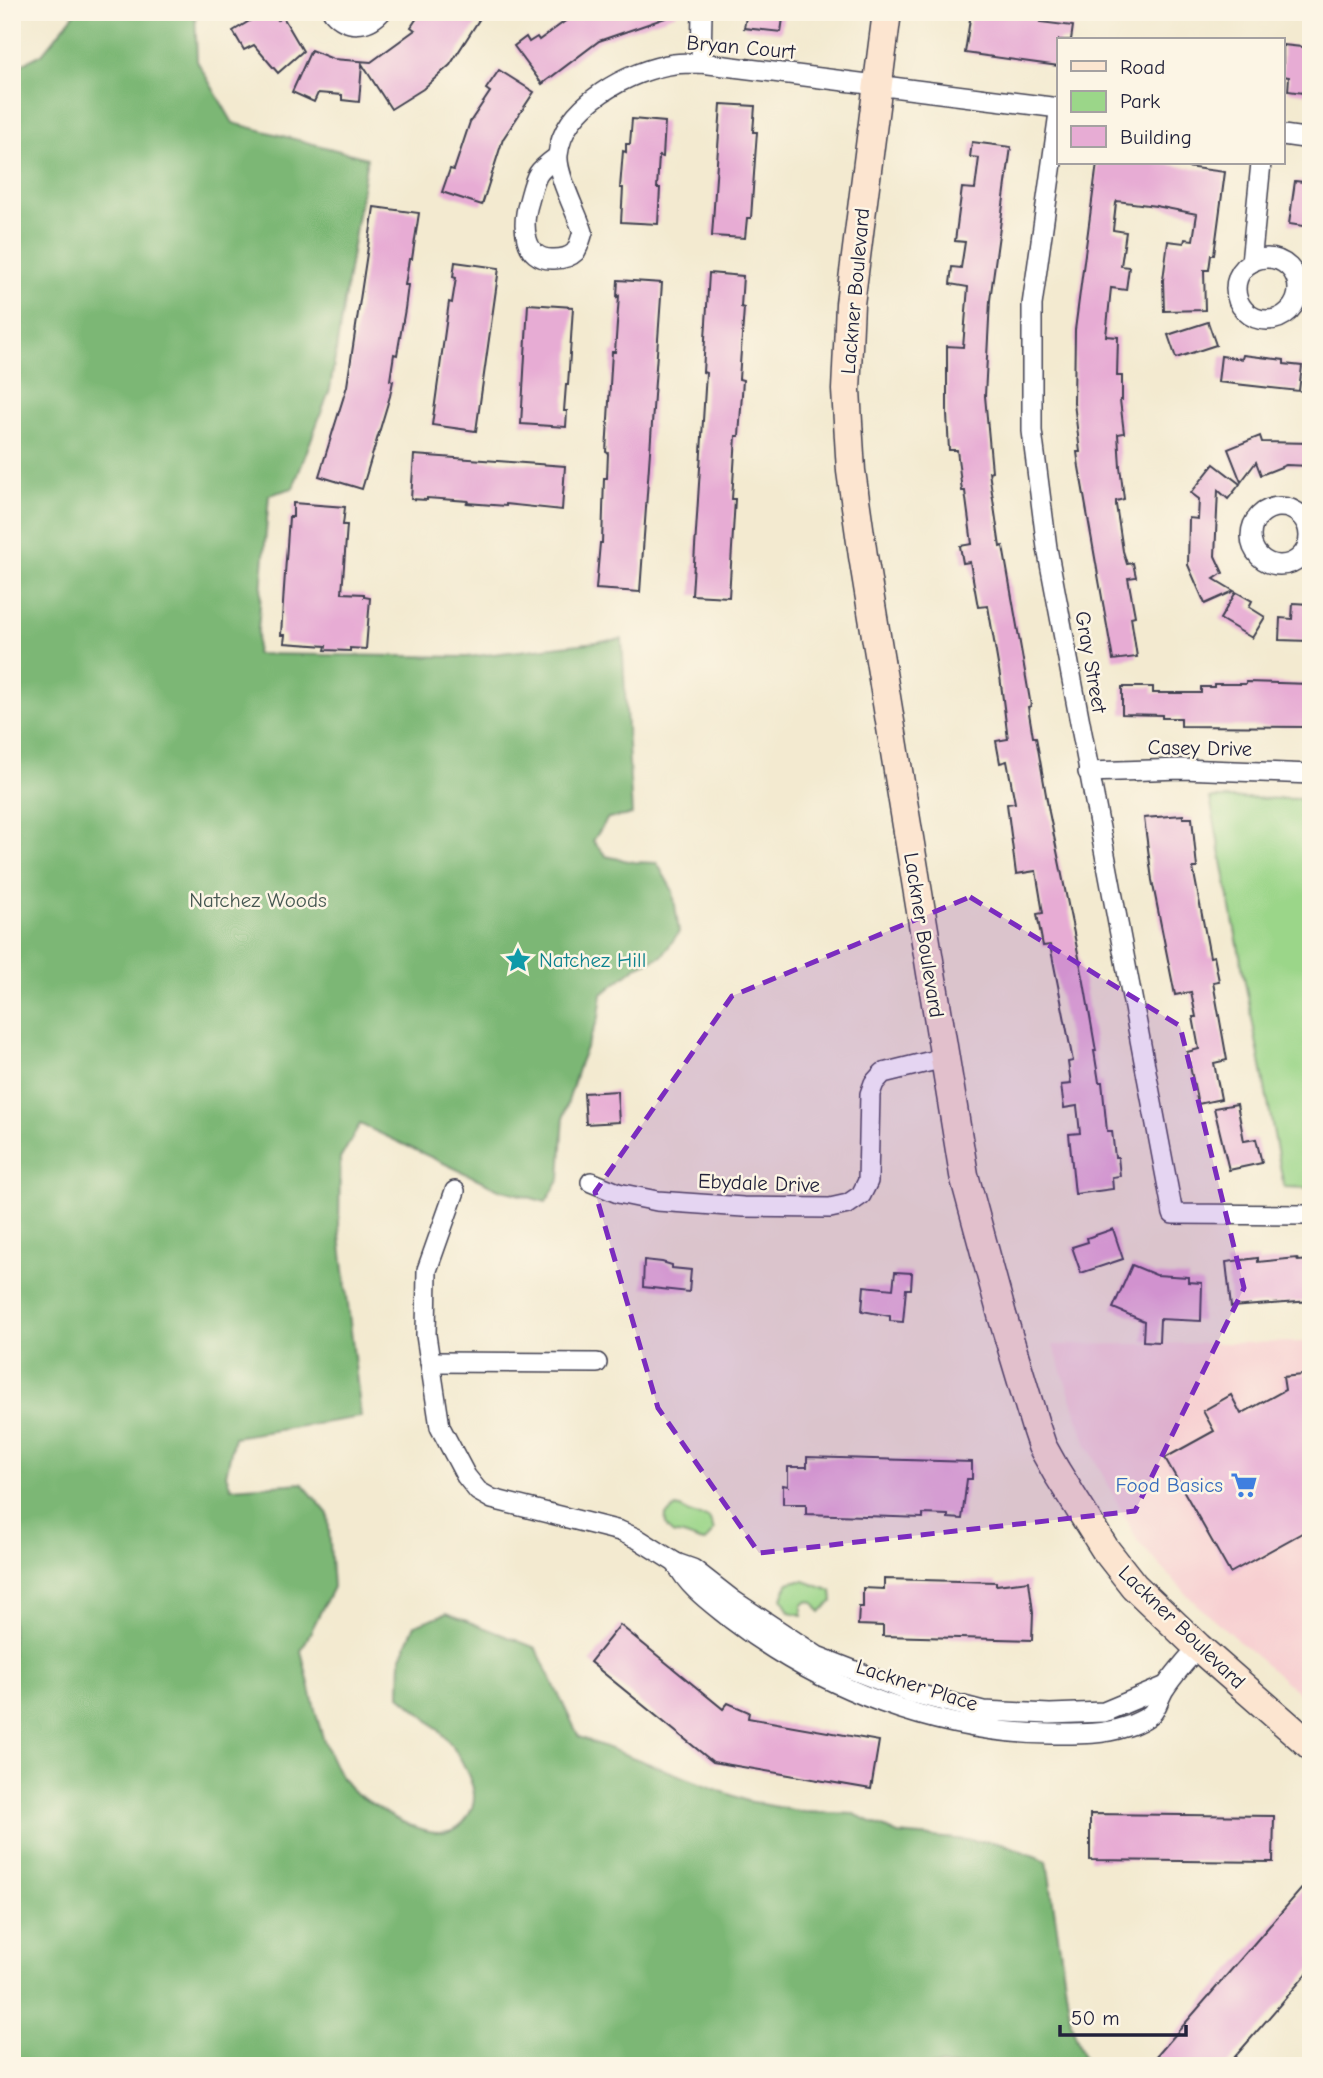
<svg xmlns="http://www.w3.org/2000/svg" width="1323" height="2078" viewBox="0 0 1323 2078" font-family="'Comic Neue',sans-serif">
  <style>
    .built { fill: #f7cfd1 }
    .green { fill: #9bd689; stroke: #5e7c62; stroke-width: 2 }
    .forest { fill: #7cb775; stroke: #4f6c58; stroke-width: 2 }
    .building { fill: #e7acd4 }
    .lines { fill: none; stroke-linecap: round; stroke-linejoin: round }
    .minor-casing { stroke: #414051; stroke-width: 22 }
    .secondary-casing { stroke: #414051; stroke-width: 31 }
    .minor { stroke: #fff; stroke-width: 19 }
    .secondary { stroke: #fce5d0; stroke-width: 28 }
    .marked { fill: #7b2cbf; fill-opacity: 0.2; stroke: #7b2cbf; stroke-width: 5; stroke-dasharray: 14 9; stroke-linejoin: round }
    .labels { text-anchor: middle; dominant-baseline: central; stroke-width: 5; stroke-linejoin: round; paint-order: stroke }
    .street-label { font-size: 21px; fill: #22223b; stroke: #fcf5e5 }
    .park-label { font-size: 21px; fill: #465852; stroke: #fcf5e5 }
    .culture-label { font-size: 21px; fill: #0d838f; stroke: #fcf5e5; text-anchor: start }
    .shop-label { font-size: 21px; fill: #366cbe; stroke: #fcf5e5; text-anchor: end }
  </style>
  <rect width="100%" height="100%" fill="#fcf5e5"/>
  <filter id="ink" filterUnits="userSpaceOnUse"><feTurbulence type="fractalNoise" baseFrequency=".0143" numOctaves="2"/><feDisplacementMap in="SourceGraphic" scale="14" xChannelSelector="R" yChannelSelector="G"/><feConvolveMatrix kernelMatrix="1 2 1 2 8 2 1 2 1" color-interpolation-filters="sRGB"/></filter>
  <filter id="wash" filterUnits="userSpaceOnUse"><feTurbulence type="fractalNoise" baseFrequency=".00686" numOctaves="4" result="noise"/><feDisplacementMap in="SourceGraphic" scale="28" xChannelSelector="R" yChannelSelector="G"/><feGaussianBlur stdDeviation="1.57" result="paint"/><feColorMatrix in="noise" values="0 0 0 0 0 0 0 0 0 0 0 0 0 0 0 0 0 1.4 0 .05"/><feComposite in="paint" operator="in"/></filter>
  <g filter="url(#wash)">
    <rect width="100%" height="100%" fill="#f3ead0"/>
    <!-- built -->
    <polygon class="built" points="1311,1342 1311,1704 1195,1603 1138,1542 1087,1445 1053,1345"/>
    <!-- green -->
    <g class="green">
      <polygon points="1210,798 1311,799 1311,1188 1284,1187"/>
      <path d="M676,1507c8,1 12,7 19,8 6,2 8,0 14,3l5,12 -9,12c-12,-1 -18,-9 -31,-8 -8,-5 -9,-10 -8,-19z"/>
      <path d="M795,1581h9l28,10 1,10 -13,11c-4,-8 -10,-16 -18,-6v9l-13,-3 -7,-14 6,-15z"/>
    </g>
    <!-- forest -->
    <path class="forest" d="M76,12h119l2,49 36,62 134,35 -37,231 -37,99 -24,7 -13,159 211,3 155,-18 10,176 -24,3 -15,23 13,15 27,6 24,1 16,28 6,41 -17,24 -26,11 -34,27 -3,23 -19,45 -16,53 -4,64 -14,23 -47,-13 -139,-65 -20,35 -1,68 22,190 -127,20 -8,38 5,13 71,-5 26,31 5,73 -32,64c12,43 18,100 47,135 8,10 25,17 35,25 24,15 67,36 85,5 6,-10 8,-20 4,-31 -13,-41 -40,-63 -72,-89l1,-39 14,-32 32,-12 89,35 43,89 168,64 56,11 51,2 44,20 104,9 45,18 24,162 16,43h-1075v-1997l30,-15z"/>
    <g id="blocks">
      <!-- building -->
      <g class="building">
        <polygon points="264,12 270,19 275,16 278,20 283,17 303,51 278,73 254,45 244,50 233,31"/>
        <polygon points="421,12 484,12 450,65 423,89 391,109 362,64 359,102 342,100 342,95 318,93 314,102 292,92 311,50 333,59 371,62 415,30 411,27"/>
        <polygon points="578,12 676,12 677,14 599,41 542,84 514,46 526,37 529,42 537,37 539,40"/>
        <polygon points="747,12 784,12 781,32 744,28"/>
        <polygon points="971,12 1017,17 1017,14 1041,18 1040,22 1073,26 1071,40 1059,40 1059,66 965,53"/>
        <polygon points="1283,45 1311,48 1311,94 1288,91 1289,77 1283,76"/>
        <polygon points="499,70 534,92 503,139 482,205 442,192 450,169 454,170 470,122 490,92 486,89"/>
        <polygon points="721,104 755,106 753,132 757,132 755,159 751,218 747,218 745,238 712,236"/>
        <polygon points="632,119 665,122 663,157 659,156 657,188 660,188 658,224 621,222 623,188 620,188 623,151 626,152 626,144 630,144"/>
        <polygon points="972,142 1011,147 990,300 985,396 992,471 989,472 1000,547 1003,546 1031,706 1028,707 1033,737 1036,737 1049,812 1084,982 1096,1051 1094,1051 1099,1082 1102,1082 1107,1131 1112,1131 1115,1157 1118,1157 1120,1176 1112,1177 1113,1189 1075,1194 1069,1134 1080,1133 1077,1106 1064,1108 1061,1085 1071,1084 1068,1062 1073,1061 1050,945 1043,946 1037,914 1043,913 1036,871 1016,874 1007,804 1015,803 1007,761 1000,763 996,741 1008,739 1000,676 988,606 978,607 970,562 963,563 960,546 972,544 965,491 962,491 957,450 949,450 947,414 947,346 963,347 968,287 950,284 952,267 961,268 965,242 955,241 962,188 975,189 979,158 970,157"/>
        <polygon points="1097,163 1156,163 1225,172 1214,255 1211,255 1209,270 1204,270 1205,310 1164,311 1163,280 1168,241 1184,243 1185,239 1193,240 1197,214 1156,206 1117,201 1116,203 1113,230 1126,232 1121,266 1129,267 1126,290 1111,288 1106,336 1118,337 1117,376 1122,376 1122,400 1120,400 1124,433 1118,434 1120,467 1124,499 1116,501 1116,505 1123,551 1127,564 1133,563 1136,577 1128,578 1135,616 1131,617 1137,657 1113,660 1079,467 1077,452 1080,452 1074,403 1075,330"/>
        <polygon points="1295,181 1311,183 1311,227 1289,224"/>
        <polygon points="374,207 419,213 412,259 409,259 405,285 408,285 405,309 397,355 394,354 390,380 393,381 390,396 362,489 319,476 347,386"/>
        <polygon points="455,262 499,268 476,431 432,425 449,302 452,303 456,278 453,277"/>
        <polygon points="709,273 743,276 741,307 744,308 739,379 743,380 739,436 736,436 732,499 735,499 729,597 692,595 706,373 703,372"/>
        <polygon points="618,280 662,283 640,592 596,589 600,543 602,543 604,478 607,478 608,453 606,452 612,352 615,352 619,296 617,297"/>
        <polygon points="528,304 573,307 568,385 566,385 564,411 567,411 566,427 521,424"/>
        <polygon points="1208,322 1216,345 1176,358 1168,335"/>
        <polygon points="1243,355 1284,360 1284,364 1302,366 1299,391 1218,382 1221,356 1242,359"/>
        <polygon points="1260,436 1262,442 1311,443 1311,466 1286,465 1261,475 1256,462 1241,482 1228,449"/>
        <polygon points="414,455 565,466 562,510 506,504 506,506 467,503 468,501 427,498 427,500 411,499"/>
        <polygon points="1214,464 1240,484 1228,499 1218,490 1215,556 1223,573 1214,579 1234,591 1205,604 1188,565 1189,518 1198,519 1199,499 1191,493"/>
        <polygon points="293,503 345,507 343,525 347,525 342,593 364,594 364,597 370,598 366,649 350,648 350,651 325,650 326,646 284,643 285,635 281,635 284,588 289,517 293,517"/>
        <polygon points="1236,592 1252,601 1249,607 1265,617 1252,638 1220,619"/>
        <polygon points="1293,603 1309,604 1309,641 1279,640 1280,618 1292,619"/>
        <polygon points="1246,682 1310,684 1310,727 1181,726 1181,718 1162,718 1162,715 1122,714 1122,687 1153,687 1153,693 1201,693 1201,687 1214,687 1214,684 1246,684"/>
        <polygon points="1183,815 1183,818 1192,818 1197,868 1193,868 1210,957 1214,956 1219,981 1213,982 1227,1060 1214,1063 1221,1099 1198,1104 1187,1052 1199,1049 1193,1017 1196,1017 1191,992 1175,995 1152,880 1144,818"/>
        <polygon points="617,1091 619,1122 586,1124 584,1093"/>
        <polygon points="1237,1104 1244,1141 1256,1139 1262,1163 1229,1170 1214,1108"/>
        <polygon points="1113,1229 1123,1259 1081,1273 1072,1247 1088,1242 1087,1238"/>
        <polygon points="1258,1258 1258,1262 1297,1258 1298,1261 1311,1260 1311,1301 1231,1307 1226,1262"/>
        <polygon points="644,1260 662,1262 672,1265 672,1268 691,1270 689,1292 643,1287"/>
        <polygon points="1132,1265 1156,1275 1188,1277 1188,1282 1202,1283 1201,1321 1160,1319 1159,1342 1143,1341 1144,1321 1113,1308"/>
        <polygon points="895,1272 912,1273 911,1289 906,1289 903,1322 890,1321 890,1316 862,1311 864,1286 893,1289"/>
        <polygon points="1311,1374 1311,1528 1230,1573 1165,1458 1214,1431 1203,1411 1231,1395 1241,1414 1285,1390 1283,1377"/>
        <polygon points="807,1457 972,1462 972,1479 967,1479 962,1519 948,1518 948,1515 923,1514 923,1518 806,1514 806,1504 783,1504 783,1485 788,1486 788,1467 807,1467"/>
        <polygon points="884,1579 996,1582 996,1585 1029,1581 1033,1612 1032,1640 883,1636 883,1626 858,1625 859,1607 863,1607 863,1588 884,1589"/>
        <polygon points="620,1625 723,1709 728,1703 749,1712 748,1718 879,1741 871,1789 713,1762 590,1662"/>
        <polygon points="1090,1814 1274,1816 1273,1862 1090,1860"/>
        <polygon points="1303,1887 1311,1893 1311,1969 1227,2066 1166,2066 1156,2057"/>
      </g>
    </g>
  </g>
  <g filter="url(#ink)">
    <use href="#blocks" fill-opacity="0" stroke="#414051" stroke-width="2"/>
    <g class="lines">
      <!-- minor casing -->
      <g class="minor-casing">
        <g id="minor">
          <path d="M333,12c14,16 34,15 48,0"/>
          <polyline points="701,63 702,12"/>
          <polyline points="1059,113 1032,305 1032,431 1047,548 1173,1214 1311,1215"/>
          <polyline points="1283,135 1311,139"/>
          <path d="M557,157c-22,16 -21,18 -28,44 -7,22 -7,60 25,58 7,0 16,-2 21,-7 4,-5 6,-14 8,-20 -6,-19 -27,-58 -25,-77 5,-50 72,-85 116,-91 9,-1 18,-1 27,-1l358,45"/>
          <circle cx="1267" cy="289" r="31"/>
          <polyline points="1251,263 1261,163"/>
          <circle cx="1280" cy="536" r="29"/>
          <polyline points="1088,772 1182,769 1311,774"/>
          <polyline points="591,1182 618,1193 657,1201 743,1207 830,1208 848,1204 861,1195 868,1181 870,1094 874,1083 883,1073 944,1058"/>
          <polyline points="455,1191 427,1270 426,1335 440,1427 466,1476 478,1491 492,1499 620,1531 638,1539 676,1563 693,1569 734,1601 817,1656 909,1692 983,1711 1050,1714 1104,1712 1166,1686"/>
          <polyline points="430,1362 597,1363"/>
          <path d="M676,1563c13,25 34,39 55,56 91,70 206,114 320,115 25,0 50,1 74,-7 8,-2 23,-9 28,-15 5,-7 7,-17 12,-24 9,-14 22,-28 33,-41"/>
        </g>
      </g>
      <!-- secondary casing -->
      <g class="secondary-casing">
        <polyline id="secondary" points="887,12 850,304 846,390 851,471 863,556 964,1175 1002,1315 1036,1428 1042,1446 1056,1471 1105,1549 1134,1586 1198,1647 1311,1746"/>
      </g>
      <!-- minor -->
      <use href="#minor" class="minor"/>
      <!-- secondary -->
      <use href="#secondary" class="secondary"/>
    </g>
  </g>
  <!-- marked area -->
  <path class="marked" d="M970,897l210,129 64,262 -109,223 -376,42 -101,-145 -63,-216 137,-196z"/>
  <!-- icons -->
  <defs>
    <g id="sight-bare" transform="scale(2.1)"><path d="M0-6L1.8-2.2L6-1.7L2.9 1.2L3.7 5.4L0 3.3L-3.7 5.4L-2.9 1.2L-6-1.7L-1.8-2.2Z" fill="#0f9aa8" stroke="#fcf5e5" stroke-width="2.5" paint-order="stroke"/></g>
    <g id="supermarket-bare" transform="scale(2.1)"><path d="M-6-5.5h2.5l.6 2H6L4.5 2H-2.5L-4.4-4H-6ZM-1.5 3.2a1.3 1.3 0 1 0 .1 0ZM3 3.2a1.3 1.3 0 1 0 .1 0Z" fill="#3f7fe0" stroke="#fcf5e5" stroke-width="2.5" paint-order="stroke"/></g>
  </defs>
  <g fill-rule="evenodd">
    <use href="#sight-bare" x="518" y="960"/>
    <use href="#supermarket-bare" x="1244" y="1485"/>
  </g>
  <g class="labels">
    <!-- street labels -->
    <g class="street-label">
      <text transform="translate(741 47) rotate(5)">Bryan Court</text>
      <text transform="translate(855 291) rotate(-85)">Lackner Boulevard</text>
      <text transform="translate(1091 662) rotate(80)">Gray Street</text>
      <text transform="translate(1200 748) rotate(1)">Casey Drive</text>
      <text transform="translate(924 935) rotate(81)">Lackner Boulevard</text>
      <text transform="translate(759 1183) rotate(2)">Ebydale Drive</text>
      <text transform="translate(1182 1627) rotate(44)">Lackner Boulevard</text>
      <text transform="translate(917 1685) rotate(18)">Lackner Place</text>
    </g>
    <!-- park labels -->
    <g class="park-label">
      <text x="258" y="900">Natchez Woods</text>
    </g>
    <!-- culture labels -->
    <g class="culture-label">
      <text x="539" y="960">Natchez Hill</text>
    </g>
    <!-- shop labels -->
    <g class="shop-label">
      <text x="1223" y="1485">Food Basics</text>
    </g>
  </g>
  <!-- margin -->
  <rect width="1323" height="2078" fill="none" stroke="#fcf5e5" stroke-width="42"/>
  <!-- legend -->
  <rect x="1057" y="38" width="228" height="126" fill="#fcf5e5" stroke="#a5a1a1" stroke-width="2"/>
  <rect x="1071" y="61" width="35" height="10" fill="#fce5d0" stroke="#a5a1a1" stroke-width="2"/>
  <text x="1120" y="74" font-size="21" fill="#22223b">Road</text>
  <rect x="1071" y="91" width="35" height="21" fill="#9bd689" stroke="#a5a1a1" stroke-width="2"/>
  <text x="1120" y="108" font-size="21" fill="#22223b">Park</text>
  <rect x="1071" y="126" width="35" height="21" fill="#e7acd4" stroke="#a5a1a1" stroke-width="2"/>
  <text x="1120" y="144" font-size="21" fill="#22223b">Building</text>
  <!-- scale -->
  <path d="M1060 2025v10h126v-10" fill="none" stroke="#22223b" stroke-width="3.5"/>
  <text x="1071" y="2025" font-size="21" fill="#22223b" stroke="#fcf5e5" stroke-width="5" paint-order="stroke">50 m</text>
</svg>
